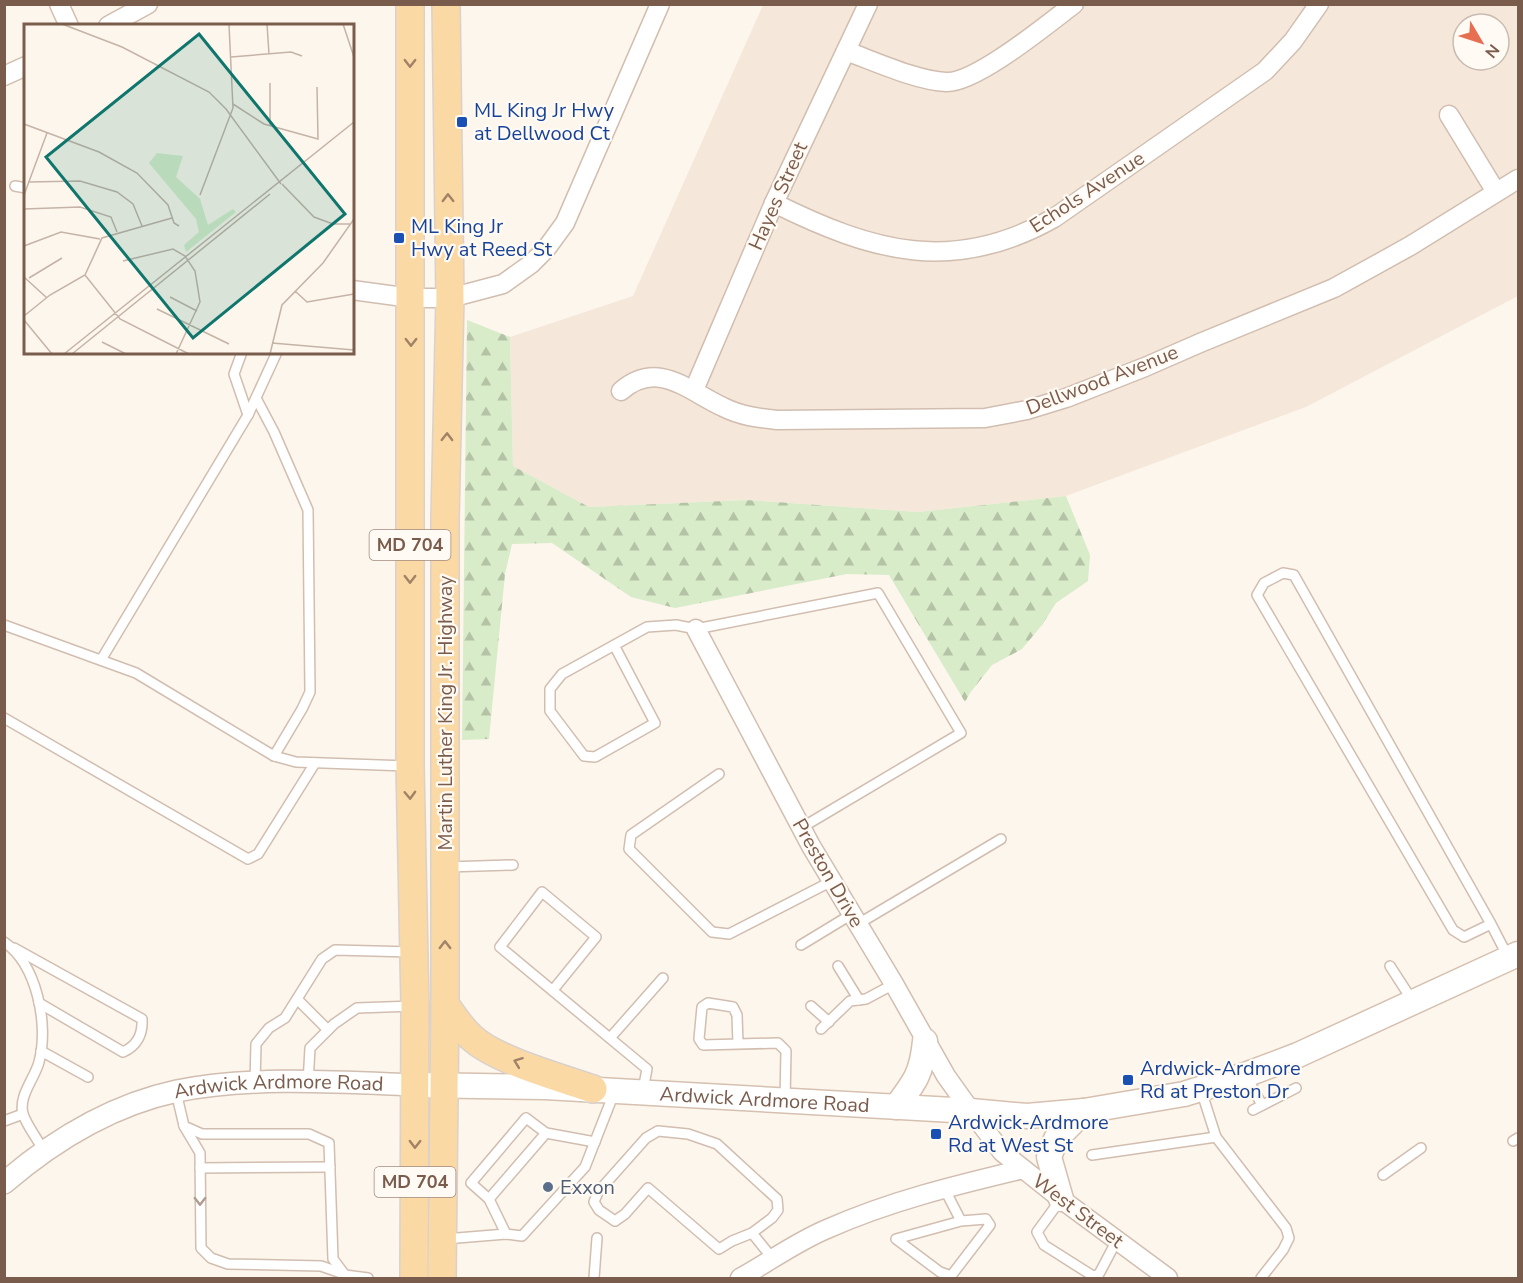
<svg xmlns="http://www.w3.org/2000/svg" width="1523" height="1283" viewBox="0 0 1523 1283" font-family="'Nunito Sans',sans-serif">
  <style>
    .residential { fill: #f5e8da; fill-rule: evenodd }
    .forest { fill: url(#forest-firs) }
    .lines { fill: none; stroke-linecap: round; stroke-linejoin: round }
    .service-casing { stroke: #d1beb0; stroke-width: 12 }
    .minor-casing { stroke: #d1beb0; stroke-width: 21 }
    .tertiary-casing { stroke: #d1beb0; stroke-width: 24 }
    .secondary-casing { stroke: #d6c0b0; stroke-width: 27 }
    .primary-casing { stroke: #dad1cd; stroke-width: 30 }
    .service { stroke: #fff; stroke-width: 9 }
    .minor { stroke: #fff; stroke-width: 18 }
    .tertiary { stroke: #fff; stroke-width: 21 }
    .secondary { stroke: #fff; stroke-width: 24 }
    .primary { stroke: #fbd9a5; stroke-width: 27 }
    .oneway { stroke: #a18267 }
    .oneway2 { stroke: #af9d94 }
    .transit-dot { fill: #1a4fb4; stroke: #fffaf3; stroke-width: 2 }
    .service-dot { fill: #5c6f8a; stroke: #fffaf3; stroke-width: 2 }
    .labels { text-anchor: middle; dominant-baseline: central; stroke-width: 4.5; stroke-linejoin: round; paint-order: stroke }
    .shield { fill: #fffaf3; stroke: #a28b7f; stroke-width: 1.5 }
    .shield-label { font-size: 18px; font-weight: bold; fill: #7a5c4d }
    .transit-label { font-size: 20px; fill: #164399; stroke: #fffaf3; text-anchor: start }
    .street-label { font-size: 20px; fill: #7a5c4d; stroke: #fffaf3 }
    .service-label { font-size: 20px; fill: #4e5e75; stroke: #fffaf3; text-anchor: start }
    .inset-road { fill: none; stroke: #c5b3a7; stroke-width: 1.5 }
    .view { fill: #0f766e; fill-opacity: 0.15; stroke: #0f766e; stroke-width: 3 }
    .inset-edge { fill: none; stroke: #7a5c4d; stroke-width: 3 }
  </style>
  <defs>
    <pattern id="forest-firs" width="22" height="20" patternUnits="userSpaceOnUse" patternTransform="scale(1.5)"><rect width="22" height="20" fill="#d8ecc9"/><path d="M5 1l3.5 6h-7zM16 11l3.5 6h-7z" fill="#b4c2a5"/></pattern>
  </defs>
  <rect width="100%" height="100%" fill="#fdf6ec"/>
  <!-- residential -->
  <path class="residential" d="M763,5h755v291l-212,111 -240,89 -148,16 -172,-12 -157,7 -76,-41 -3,-129 123,-41zM1463,24h36v36h-36z"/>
  <!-- forest -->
  <polygon class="forest" points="467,320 510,337 513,466 589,507 746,500 918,512 1066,496 1090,555 1088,581 1056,603 1042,625 1022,649 992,665 970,693 965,702 889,575 847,574 675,608 631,597 552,543 512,544 505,574 489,739 462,740"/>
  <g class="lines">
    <!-- service casing -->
    <g class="service-casing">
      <g id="service">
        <polyline points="15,186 26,188"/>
        <polyline points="242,352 234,374 248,415"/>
        <polyline points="256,398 274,432 308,510 310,692 302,709 274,756"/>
        <polyline points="4,625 136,673 274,756 296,762 407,766"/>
        <polyline points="614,645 655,723 595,757 584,756 550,711 550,689 562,674 647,627 676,625 696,629 878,593 961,733 801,828"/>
        <polyline points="101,660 248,415 277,352"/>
        <polyline points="4,718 248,859 258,854 315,763"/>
        <polyline points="719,774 631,835 629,849 712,932 729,934 832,881"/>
        <polyline points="447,867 513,865"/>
        <polyline points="858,924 1001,839"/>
        <polyline points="1491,924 1464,937 1453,930 1257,595 1264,583 1283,573 1294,575 1491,924 1508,957"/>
        <path d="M4,942c33,22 45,83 35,120 -4,16 -21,34 -16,52 4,12 15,26 21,37"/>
        <polyline points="801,945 852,914"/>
        <path d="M14,948l128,71c1,15 -5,27 -19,33l-84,-49"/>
        <polyline points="838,966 859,1000"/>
        <polyline points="1390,966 1412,1000"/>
        <polyline points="553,990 596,937 542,892 500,947 647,1069 643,1090"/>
        <polyline points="297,999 328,1030"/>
        <polyline points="811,1006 829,1022"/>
        <polyline points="821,1029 850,1001 866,999 894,984"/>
        <polyline points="610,1038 663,978"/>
        <polyline points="738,1044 737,1015 733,1007 708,1003 702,1007 699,1039 703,1045 778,1043 786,1051 785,1100"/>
        <polyline points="41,1051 88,1077"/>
        <polyline points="1246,1076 1262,1105"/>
        <polyline points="255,1083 256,1044 269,1028 285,1018 322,959 335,950 412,952"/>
        <polyline points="308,1083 310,1048 334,1024 357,1008 414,1006"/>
        <polyline points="1201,1090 1216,1137 1286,1228 1289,1238 1283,1250 1261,1278"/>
        <polyline points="176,1092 184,1126 202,1134 309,1134 329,1143 333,1259 345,1275 368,1278"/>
        <polyline points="1253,1110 1296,1088"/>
        <polyline points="4,1121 23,1114"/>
        <polyline points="184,1126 200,1153 201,1248 211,1258 228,1264 321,1266 344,1274"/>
        <polyline points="1513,1141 1518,1138"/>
        <polyline points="1092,1155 1216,1137"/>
        <polyline points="200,1168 330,1167"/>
        <polyline points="1383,1175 1421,1148"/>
        <polyline points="944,1188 961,1221 986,1219 990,1225 951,1276 940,1272 896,1239 961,1221"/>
        <polyline points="489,1199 546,1133"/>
        <polyline points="1061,1199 1037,1232 1044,1245 1093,1276 1099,1274 1117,1240"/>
        <polyline points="752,1233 732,1241 719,1249 648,1188 625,1214 615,1221 599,1210 594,1202 598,1192 646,1138 658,1131 688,1134 717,1144 777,1199 778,1210 772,1218 752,1233 773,1259"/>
        <polyline points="506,1234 489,1199 471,1183 526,1118 546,1133 595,1142"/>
        <polyline points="445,1239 506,1234 522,1236 585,1167 614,1093"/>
        <polyline points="594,1278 597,1238"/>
      </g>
    </g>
    <!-- minor casing -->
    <g class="minor-casing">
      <g id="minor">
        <polyline points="59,4 69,26"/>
        <polyline points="108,26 148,4"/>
        <path d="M846,51c28,10 71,30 100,31 29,2 103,-59 128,-78"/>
        <polyline points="4,76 26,66"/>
        <polyline points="1449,115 1496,192"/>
        <path d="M774,203c99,49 179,72 280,15l211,-147 28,-30 26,-37"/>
        <polyline points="352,290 411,298 450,298 503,284 531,264 546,249 565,223 660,4"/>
        <polyline points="694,390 774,203 868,4"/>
        <path d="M621,391c37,-32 67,0 102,16 18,9 35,11 54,13l208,-2 42,-8 39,-12 79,-31 55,-24 134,-55 76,-42 108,-67"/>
        <polyline points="696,629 811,846 894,984 946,1076 971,1111 1002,1152 1061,1199 1168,1278"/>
        <path d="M740,1278c29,-16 56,-36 87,-49 63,-28 129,-44 196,-60"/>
      </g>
    </g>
    <!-- tertiary casing -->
    <g class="tertiary-casing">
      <g id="tertiary">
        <path id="s1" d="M4,1183c50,-43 108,-78 173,-92 74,-15 162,-9 238,-6"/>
      </g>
    </g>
    <!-- secondary casing -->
    <g class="secondary-casing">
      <g id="secondary">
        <path id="s2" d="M415,1085l130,2 426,24 56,5 57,-5 100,-17 61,-19 53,-20 220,-101"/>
        <path d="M896,1107c19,-25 26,-34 29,-66"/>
        <polyline points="1061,1199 1049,1157 1056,1139 1084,1111"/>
      </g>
    </g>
    <!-- primary casing -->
    <g class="primary-casing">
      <g id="primary">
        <polyline points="410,4 410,766 415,1006 414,1278"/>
        <path d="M445,1004c8,12 16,24 26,33 24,23 90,41 122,52"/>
        <polyline points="442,1278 445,1004 445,519 450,298 446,4"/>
      </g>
    </g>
    <!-- service -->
    <use href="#service" class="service"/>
    <!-- minor -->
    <use href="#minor" class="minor"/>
    <!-- tertiary -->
    <use href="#tertiary" class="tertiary"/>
    <!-- secondary -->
    <use href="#secondary" class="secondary"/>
    <!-- primary -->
    <use href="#primary" class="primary"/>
  </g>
  <!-- one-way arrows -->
  <defs><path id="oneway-chevron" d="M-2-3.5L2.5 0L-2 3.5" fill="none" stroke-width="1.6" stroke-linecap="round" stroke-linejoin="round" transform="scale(1.5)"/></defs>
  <g class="oneway">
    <use href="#oneway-chevron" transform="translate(410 63) rotate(90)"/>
    <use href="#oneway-chevron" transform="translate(448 198) rotate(-91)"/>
    <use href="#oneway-chevron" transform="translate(411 342) rotate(90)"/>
    <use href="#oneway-chevron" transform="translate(447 437) rotate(-89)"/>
    <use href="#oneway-chevron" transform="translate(410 579) rotate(90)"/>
    <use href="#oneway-chevron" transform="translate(410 795) rotate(88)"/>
    <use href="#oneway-chevron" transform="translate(445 945) rotate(-90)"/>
    <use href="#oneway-chevron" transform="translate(518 1062) rotate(-159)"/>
    <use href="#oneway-chevron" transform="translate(415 1144) rotate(91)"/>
  </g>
  <use class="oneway2" href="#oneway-chevron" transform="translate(200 1201) rotate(90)"/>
  <!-- markers -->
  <g class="transit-dot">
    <rect x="456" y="116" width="12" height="12" rx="3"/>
    <rect x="393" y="232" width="12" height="12" rx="3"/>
    <rect x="1122" y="1074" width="12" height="12" rx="3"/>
    <rect x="930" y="1128" width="12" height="12" rx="3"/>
  </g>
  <circle class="service-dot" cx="548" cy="1187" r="6"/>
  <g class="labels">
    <!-- shield labels -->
    <g class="shield">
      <rect x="369.5" y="530" width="81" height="30" rx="4.5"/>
      <rect x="374.5" y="1167" width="81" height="30" rx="4.5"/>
    </g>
    <g class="shield-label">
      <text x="410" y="545">MD 704</text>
      <text x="415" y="1182">MD 704</text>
    </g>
    <!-- transit labels -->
    <g class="transit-label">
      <text x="474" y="110">ML King Jr Hwy<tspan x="474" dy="23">at Dellwood Ct</tspan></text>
      <text x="411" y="226">ML King Jr<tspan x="411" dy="23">Hwy at Reed St</tspan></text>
      <text x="1140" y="1068">Ardwick-Ardmore<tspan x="1140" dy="23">Rd at Preston Dr</tspan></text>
      <text x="948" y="1122">Ardwick-Ardmore<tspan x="948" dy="23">Rd at West St</tspan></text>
    </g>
    <!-- street labels -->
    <g class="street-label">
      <text transform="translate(1087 192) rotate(-33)">Echols Avenue</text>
      <text transform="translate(778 196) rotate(-66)">Hayes Street</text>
      <text transform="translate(1102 380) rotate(-21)">Dellwood Avenue</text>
      <text transform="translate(445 713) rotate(-90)">Martin Luther King Jr. Highway</text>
      <text transform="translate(828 873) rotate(60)">Preston Drive</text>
      <text stroke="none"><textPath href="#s1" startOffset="300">Ardwick Ardmore Road</textPath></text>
      <text stroke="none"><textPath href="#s2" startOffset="350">Ardwick Ardmore Road</textPath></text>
      <text transform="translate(1078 1211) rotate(37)">West Street</text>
    </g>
    <!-- service labels -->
    <g class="service-label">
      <text x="560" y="1187">Exxon</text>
    </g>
  </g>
  <!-- overview -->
  <g transform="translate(24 24)">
    <rect width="330" height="330" fill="#fdf6ec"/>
    <path d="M133,129l26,3 -7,21 24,22 8,26 25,-16 3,3 -50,40 -2,-7 15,-13 -3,-13 -47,-56z" fill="#d8ecc9"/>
    <path class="inset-road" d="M38,0l60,23 87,45 17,17 55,75M243,0l2,30M319,0l11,33M207,33l60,-5 11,4M246,59v43M209,80l31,20 54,15 -1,-52M0,100l75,28 38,21 31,32 6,18 5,3M4,158l52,-1 37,11 16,12 9,22M258,160l32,33 19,7h18M0,171l23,-62M176,171l33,-87 -4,-83M0,185l56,-2 31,10 6,15M0,222l37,-14 39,7M99,237l50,-12 12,7 10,15 5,31 -24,52M61,251l35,44 69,35M0,253l23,21M5,254l33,-20M271,267l12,11 47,-8M146,273l27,14M133,285l72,35M0,292l26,-21 35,-20 17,-37 70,-20M0,296l28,34M78,318l24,12M248,319l82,7M40,330l290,-232M48,330l198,-160M246,330l12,-49 41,-42 31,-44"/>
    <path class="view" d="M175,10l146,180 -152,124 -147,-181z"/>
    <rect width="330" height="330" class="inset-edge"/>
  </g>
  <!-- border -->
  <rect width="1523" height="1283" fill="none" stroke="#7a5c4d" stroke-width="12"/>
  <!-- north arrow -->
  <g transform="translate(1481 42) rotate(129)"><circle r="28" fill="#fffaf3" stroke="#cabbb1" stroke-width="1.5"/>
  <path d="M0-4.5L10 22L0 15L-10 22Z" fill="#e76f51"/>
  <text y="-9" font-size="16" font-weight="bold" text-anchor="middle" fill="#7a5c4d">N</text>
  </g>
</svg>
